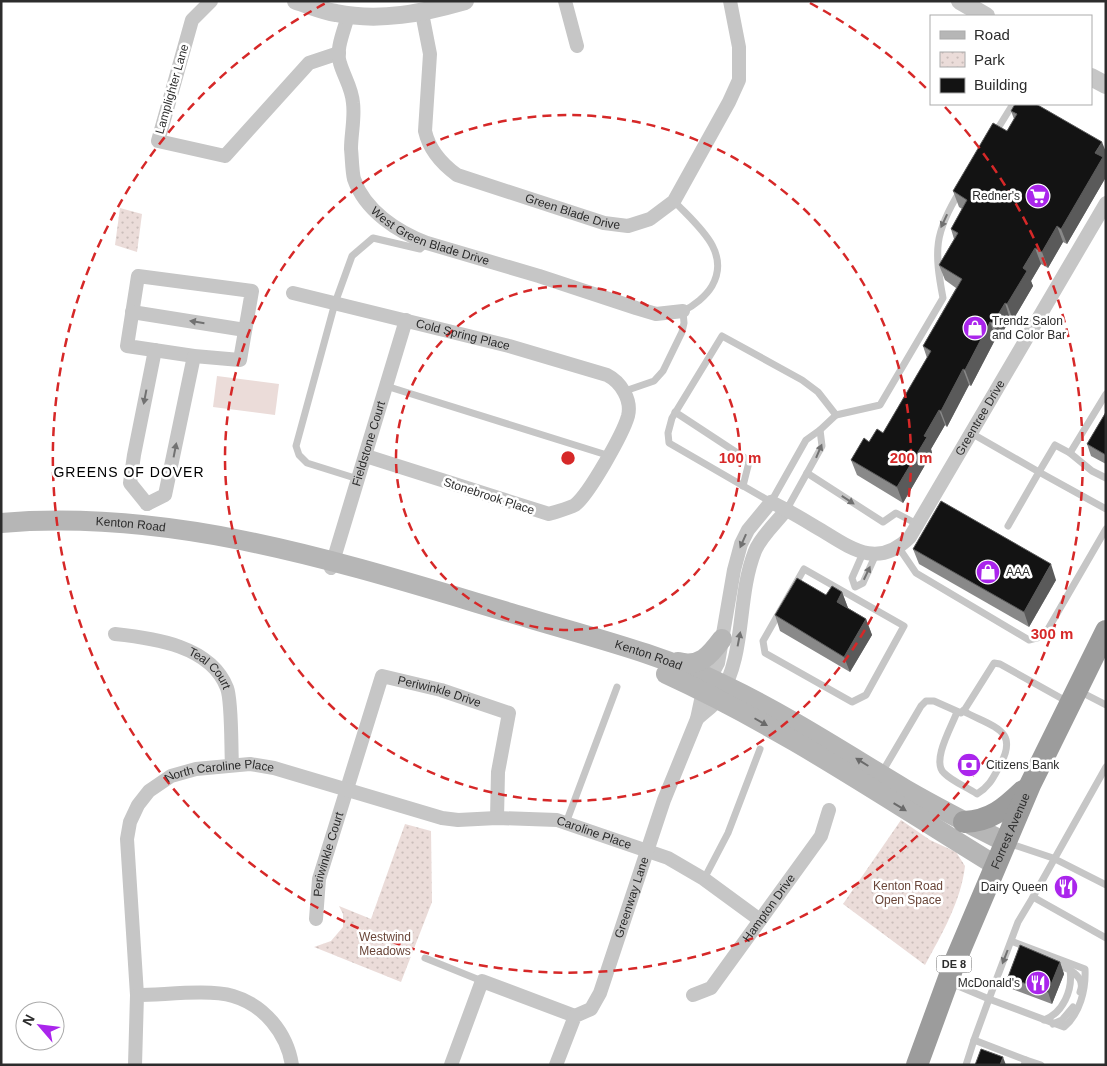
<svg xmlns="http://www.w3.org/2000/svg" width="1107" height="1066" viewBox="0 0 1107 1066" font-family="Arial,sans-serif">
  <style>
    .park { fill: url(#park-dots) }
    .garden { fill: #ebdcd9 }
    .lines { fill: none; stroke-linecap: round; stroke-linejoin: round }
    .service { stroke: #c6c6c6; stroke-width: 7 }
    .minor { stroke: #c6c6c6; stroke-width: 14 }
    .tertiary { stroke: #c6c6c6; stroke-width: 18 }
    .secondary { stroke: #b6b6b6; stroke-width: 20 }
    .trunk { stroke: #9c9c9c; stroke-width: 22 }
    .wall { fill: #898989 }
    .shaded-wall { fill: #5a5a5a }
    .building { fill: #131313; stroke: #5a5a5a }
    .oneway { fill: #717171 }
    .oneway2 { fill: #6a6a6a }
    .ring { fill: none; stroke: #d62828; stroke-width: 2.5; stroke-dasharray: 9 6 }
    .labels { text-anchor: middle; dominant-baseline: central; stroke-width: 5; stroke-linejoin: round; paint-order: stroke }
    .shield { fill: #fff; stroke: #6b6b6b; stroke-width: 1 }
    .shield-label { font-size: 11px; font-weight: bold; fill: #2c2c2c }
    .street-label { font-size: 12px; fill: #2c2c2c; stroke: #fff }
    .poi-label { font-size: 12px; fill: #2c2c2c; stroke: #fff; text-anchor: end }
    .park-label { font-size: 12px; fill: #694538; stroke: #fff }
    .neighbourhood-label { font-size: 14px; letter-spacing: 1px; fill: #000; stroke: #fff }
    .centre { fill: #d62828; stroke: #fff; stroke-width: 2.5 }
    .ring-label { font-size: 15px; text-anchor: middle; font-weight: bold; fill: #d62828; stroke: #fff; stroke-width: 5; stroke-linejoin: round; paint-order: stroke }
  </style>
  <defs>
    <pattern id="park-dots" width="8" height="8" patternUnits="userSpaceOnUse" patternTransform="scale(1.25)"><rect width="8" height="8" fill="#ebdcd9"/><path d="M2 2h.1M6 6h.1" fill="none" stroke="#cabdba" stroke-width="1.8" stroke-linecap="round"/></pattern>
  </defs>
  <rect width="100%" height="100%" fill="#fff"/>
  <!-- park -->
  <g class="park">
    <polygon points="120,208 142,214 137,252 115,245"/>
    <path d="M901,820l29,20 26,12 9,14c-4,35 -23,68 -40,99l-82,-61z"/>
    <polygon points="405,824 431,831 432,902 401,982 314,947 331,941 343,927 343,914 339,906 371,919"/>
  </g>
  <!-- garden -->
  <polygon class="garden" points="217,376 279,384 275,415 213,407"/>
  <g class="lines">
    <!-- service -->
    <g class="service">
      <polyline points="995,133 1013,104"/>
      <polyline points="386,386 610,456"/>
      <path d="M625,391l29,-10 9,-10 19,-39 2,-9 -1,-12c11,-5 23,-15 29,-25 20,-35 -17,-62 -38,-85"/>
      <polyline points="1106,394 1070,453 1055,445 1039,472 1106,509"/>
      <polyline points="675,412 745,458 749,462 743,486"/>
      <polyline points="820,430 836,415"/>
      <polyline points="971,433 1039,472 1008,526"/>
      <polyline points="1070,453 1092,471 1106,478"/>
      <polyline points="807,473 883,522 896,513 917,524"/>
      <polyline points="358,479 307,463 299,455 296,446 335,303 352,256 373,238 420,249 427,243"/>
      <path d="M787,509l35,-63 -2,-16 -14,10 -35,62 -102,-59 -1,-10 4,-15 50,-82 80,44 16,12 18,23 44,-10 63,-107c-9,-47 -9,-65 17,-107"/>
      <polyline points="899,548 916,573 1029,640 1044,636 1106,529"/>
      <polyline points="863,553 852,578 855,587 863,583 876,554"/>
      <polygon points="804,569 904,626 866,695 852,702 765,653 763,641"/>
      <polyline points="1079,691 1106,705"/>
      <path d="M957,712c-5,14 -26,49 -13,61 9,9 23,14 33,21 12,-7 16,-16 22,-27 22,-38 -7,-40 -36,-56"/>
      <polyline points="1106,767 1033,897 1106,938"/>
      <polyline points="881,774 921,706 926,701 934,701 961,713 965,709 994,663 1000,664 1068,702"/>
      <polyline points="566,823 617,687"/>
      <polyline points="1008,843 1053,858 1106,885"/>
      <polyline points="704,879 728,833 760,749"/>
      <path d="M1011,941l74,28c1,20 -5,45 -21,58l-75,-28 29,-77 15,-25"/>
      <polyline points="425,958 482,981"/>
      <path d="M1070,970c9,6 14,12 10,22"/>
      <polyline points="951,983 989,999 974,1040"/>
      <path d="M1044,1020c19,-7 29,-30 26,-50l-17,-7"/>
      <polyline points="1053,1024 1062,1020 1073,1007"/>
      <polyline points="966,1065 974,1040 1026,1060"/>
      <polyline points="1024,1065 1026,1060 1041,1065"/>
    </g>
    <!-- minor -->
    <g class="minor">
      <polyline points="211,1 192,20 158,141 225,156 309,63 339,53"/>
      <polyline points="565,1 577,46"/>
      <path id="s1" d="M422,13l8,41 -5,77c4,18 17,33 32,44l147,48 24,3 22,-7 24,-18 55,-99 10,-22v-33l-9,-46"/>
      <path id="s2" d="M348,15c-3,14 -13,34 -8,48 4,14 12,25 13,40 2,15 -2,31 -2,46 1,9 1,22 3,30 11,32 44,53 73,64l112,33 97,32 20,6 27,-3"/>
      <polygon points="138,276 252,291 240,360 194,356 127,346"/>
      <path id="s3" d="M293,293l216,53 98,29c14,7 25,25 21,41 -5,18 -39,78 -53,89 -7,4 -18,6 -26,9l-183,-58"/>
      <polyline points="132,312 245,330"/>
      <polyline points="147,504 130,483 134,455 155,350"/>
      <polyline points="147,504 165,495 194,356"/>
      <path id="s4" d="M331,568l75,-248"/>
      <path id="s5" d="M115,634c39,4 96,12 112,54 5,13 4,60 5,77"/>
      <path d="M697,719c6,-6 17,-13 22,-21 28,-45 17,-99 36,-147 6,-15 22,-29 32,-42"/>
      <path id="s6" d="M316,919l3,-40 63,-203 59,14 68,23 -11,59 -1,46"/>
      <path id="s7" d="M137,995l-10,-156 3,-17 8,-17 11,-14 22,-15 25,-7 54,-5 24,4 168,50 16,2 39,-2 60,2 111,38 36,21 56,41"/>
      <path id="s8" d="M693,995l18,-7 110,-152 8,-26"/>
      <path d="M135,1065l2,-70c27,0 71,-6 96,1 31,9 54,37 59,69"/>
      <polyline points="451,1065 482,981 575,1016"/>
      <path id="s9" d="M556,1065l19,-49 16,-7 9,-16 64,-193 33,-81 6,-28 15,-28 16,-93 7,-26 7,-14 23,-28c17,8 33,18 50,28 31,19 57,39 89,7l196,-334"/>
    </g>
    <!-- tertiary -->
    <g class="tertiary">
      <path d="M296,1c13,4 27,10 40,12 44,9 87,0 129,-12"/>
      <polyline points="960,1 986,16"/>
      <polyline points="1091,77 1106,85"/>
    </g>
    <!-- secondary -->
    <g class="secondary">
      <path id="s10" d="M1,523c175,-15 345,41 510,90 71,22 146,39 213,72 63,30 121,68 181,104 33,19 66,36 100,53"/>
      <path d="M678,662c22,6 32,-7 44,-23"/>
      <path d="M666,674c116,53 221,125 329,191"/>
    </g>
    <!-- trunk -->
    <g class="trunk">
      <path d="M964,822c27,-1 41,-14 59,-31"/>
      <path id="s11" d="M917,1065l37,-101 76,-179 76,-154"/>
    </g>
  </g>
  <!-- wall -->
  <g class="wall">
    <polygon points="1011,111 1105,163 1106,166 1106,177 1067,244 1063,242 1048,268 1041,264 1031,281 1033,286 1013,320 1010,319 999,339 996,338 971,386 969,385 947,427 945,425 931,449 932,453 903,503 857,475 851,460 869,442 883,433 927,358 923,346 956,288 945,280 939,265 954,239 951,229 962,209 959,207 953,191 1007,131 1014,119"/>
    <polygon points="1106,412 1106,464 1091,456 1087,444"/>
    <polygon points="913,549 1056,580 1029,627 919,564"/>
    <polygon points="842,592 848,608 866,619 872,635 850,672 780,631 775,615 826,595"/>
    <polygon points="1060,962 1064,974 1052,1004 1012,989 1008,977"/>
  </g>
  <!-- shaded-wall -->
  <g class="shaded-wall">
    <polygon points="1102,142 1106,152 1106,161 1105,163 1106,166 1106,177 1067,244 1061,229 1095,153"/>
    <polygon points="1057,226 1063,242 1048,268 1042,252"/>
    <polygon points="1035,248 1041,264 1031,281 1033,286 1013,320 1007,304 1023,268"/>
    <polygon points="1005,303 1010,319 999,339 993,323"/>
    <polygon points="990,322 996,338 971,386 965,370"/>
    <polygon points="963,369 969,385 947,427 941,411"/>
    <polygon points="939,410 945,425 931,449 932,453 903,503 897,487 924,436"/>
    <polygon points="1051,564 1056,580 1029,627 1024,612"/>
    <polygon points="842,592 848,608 843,617 837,602"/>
    <polygon points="866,619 872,635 850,672 844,657"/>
    <polygon points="1060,962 1064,974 1052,1004 1048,992"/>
    <polygon points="1003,1057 1006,1065 1000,1065"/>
  </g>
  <!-- building -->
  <g class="building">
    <polygon points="1015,104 1036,104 1102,142 1095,153 1103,157 1061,229 1057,226 1042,252 1035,248 1023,268 1027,271 1007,304 1005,303 993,323 990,322 965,370 963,369 941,411 939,410 924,436 927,437 897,487 851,460 864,438 869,442 877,429 883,433 931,351 923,346 962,279 939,265 958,233 951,229 967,200 953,191 993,123 1007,131 1017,114 1011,111"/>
    <polygon points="1106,412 1106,455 1087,444"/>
    <polygon points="941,501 1051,564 1024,612 913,549"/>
    <polygon points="797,578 826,595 832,586 842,592 837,602 866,619 844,657 775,615"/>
    <polygon points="1020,945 1060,962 1048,992 1008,977"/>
    <polygon points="981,1049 1003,1057 1000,1065 975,1065"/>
  </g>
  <!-- one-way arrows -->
  <defs><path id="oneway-solid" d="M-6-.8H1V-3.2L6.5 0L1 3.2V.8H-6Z" transform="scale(1.25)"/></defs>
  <g class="oneway">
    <use href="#oneway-solid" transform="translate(944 221) rotate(115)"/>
    <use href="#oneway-solid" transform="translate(197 322) rotate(-171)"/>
    <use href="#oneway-solid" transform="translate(145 397) rotate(101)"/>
    <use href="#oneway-solid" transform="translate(175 450) rotate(-79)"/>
    <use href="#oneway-solid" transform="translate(819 451) rotate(-67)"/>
    <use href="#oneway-solid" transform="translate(848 500) rotate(33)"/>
    <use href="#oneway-solid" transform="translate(743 541) rotate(114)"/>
    <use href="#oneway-solid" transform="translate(867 573) rotate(-65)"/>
    <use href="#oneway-solid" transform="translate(739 639) rotate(-79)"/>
    <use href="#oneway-solid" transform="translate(1005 957) rotate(111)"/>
  </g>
  <g class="oneway2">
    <use href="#oneway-solid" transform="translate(761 722) rotate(30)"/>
    <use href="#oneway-solid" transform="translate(862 762) rotate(-148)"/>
    <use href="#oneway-solid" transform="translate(900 807) rotate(31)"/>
  </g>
  <!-- distance rings -->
  <g class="ring">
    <circle cx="568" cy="458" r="172"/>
    <circle cx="568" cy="458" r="343"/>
    <path d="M810 3A515 515 0 0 1 929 91M945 107A515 515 0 1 1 326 3"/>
  </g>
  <!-- icons -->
  <defs>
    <g id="supermarket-disc" transform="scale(1.25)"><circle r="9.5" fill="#aa25ec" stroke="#fff"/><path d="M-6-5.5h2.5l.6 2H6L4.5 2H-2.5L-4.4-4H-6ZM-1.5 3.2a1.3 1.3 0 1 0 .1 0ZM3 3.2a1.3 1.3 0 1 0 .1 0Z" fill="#fff"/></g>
    <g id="shop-disc" transform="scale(1.25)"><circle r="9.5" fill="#aa25ec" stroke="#fff"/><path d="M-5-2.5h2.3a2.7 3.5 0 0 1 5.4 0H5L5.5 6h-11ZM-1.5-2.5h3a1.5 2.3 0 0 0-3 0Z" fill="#fff"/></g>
    <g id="bank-disc" transform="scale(1.25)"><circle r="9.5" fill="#aa25ec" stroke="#fff"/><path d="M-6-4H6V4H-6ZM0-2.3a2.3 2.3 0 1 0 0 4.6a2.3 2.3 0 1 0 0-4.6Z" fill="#fff"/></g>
    <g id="restaurant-disc" transform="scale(1.25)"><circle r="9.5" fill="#aa25ec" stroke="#fff"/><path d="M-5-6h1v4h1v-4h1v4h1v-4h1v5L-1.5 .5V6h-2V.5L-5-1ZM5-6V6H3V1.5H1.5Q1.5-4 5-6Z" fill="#fff"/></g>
  </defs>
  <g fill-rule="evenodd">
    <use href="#supermarket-disc" x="1038" y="196"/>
    <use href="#shop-disc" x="975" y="328"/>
    <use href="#shop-disc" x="988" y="572"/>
    <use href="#bank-disc" x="969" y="765"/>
    <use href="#restaurant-disc" x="1066" y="887"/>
    <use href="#restaurant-disc" x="1038" y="983"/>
  </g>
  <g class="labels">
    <!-- shield labels -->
    <rect class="shield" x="936.5" y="955.5" width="35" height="17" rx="4"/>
    <g class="shield-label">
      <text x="954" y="964">DE 8</text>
    </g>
    <!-- street labels -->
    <g class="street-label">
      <text transform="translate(172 89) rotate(-74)">Lamplighter Lane</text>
      <text stroke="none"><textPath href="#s1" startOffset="296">Green Blade Drive</textPath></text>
      <text stroke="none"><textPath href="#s2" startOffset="268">West Green Blade Drive</textPath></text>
      <text stroke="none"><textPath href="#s3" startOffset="175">Cold Spring Place</textPath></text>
      <text stroke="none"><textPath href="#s9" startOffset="908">Greentree Drive</textPath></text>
      <text stroke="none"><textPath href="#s4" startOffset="130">Fieldstone Court</textPath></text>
      <text transform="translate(489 496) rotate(18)">Stonebrook Place</text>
      <text stroke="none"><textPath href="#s10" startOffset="130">Kenton Road</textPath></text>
      <text stroke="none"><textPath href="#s10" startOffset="665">Kenton Road</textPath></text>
      <text stroke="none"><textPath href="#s5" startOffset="104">Teal Court</textPath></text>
      <text stroke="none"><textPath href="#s6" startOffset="312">Periwinkle Drive</textPath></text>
      <text stroke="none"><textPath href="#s7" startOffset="286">North Caroline Place</textPath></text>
      <text stroke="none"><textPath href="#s11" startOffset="252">Forrest Avenue</textPath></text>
      <text stroke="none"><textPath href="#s7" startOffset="671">Caroline Place</textPath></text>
      <text stroke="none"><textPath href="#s6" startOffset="66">Periwinkle Court</textPath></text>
      <text stroke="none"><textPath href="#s9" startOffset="189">Greenway Lane</textPath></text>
      <text stroke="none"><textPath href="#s8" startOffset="118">Hampton Drive</textPath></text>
    </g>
    <!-- poi labels -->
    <g class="poi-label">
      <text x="1020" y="196">Redner's</text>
      <text x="992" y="321" text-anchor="start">Trendz Salon<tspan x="992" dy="14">and Color Bar</tspan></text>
      <text x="1006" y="572" text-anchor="start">AAA</text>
      <text x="986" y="765" text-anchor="start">Citizens Bank</text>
      <text x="1048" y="887">Dairy Queen</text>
      <text x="1020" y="983">McDonald's</text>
    </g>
    <!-- park labels -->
    <g class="park-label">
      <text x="908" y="886">Kenton Road<tspan x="908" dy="14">Open Space</tspan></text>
      <text x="385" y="937">Westwind<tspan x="385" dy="14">Meadows</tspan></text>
    </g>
    <!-- neighbourhood labels -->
    <g class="neighbourhood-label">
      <text x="129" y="472">GREENS OF DOVER</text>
    </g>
  </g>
  <circle cx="568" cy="458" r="8" class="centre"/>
  <g class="ring-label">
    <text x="740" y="463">100 m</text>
    <text x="911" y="463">200 m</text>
    <text x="1052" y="639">300 m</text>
  </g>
  <!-- border -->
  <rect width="1107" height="1066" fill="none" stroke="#2c2c2c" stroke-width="5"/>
  <!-- legend -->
  <rect x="930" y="15" width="162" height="90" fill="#ffffff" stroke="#ababab"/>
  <rect x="940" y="31" width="25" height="8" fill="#b6b6b6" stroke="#ababab"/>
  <text x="974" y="40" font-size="15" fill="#2c2c2c">Road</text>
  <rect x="940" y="52" width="25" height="15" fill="url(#park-dots)" stroke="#ababab"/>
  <text x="974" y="65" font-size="15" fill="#2c2c2c">Park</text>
  <rect x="940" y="78" width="25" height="15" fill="#131313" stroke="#ababab"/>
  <text x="974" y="90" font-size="15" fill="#2c2c2c">Building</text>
  <!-- north arrow -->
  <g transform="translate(40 1026) rotate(298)"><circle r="24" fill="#ffffff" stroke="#ababab"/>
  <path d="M0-4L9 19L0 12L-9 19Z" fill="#aa25ec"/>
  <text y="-8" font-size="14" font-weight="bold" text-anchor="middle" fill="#2c2c2c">N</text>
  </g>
</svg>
